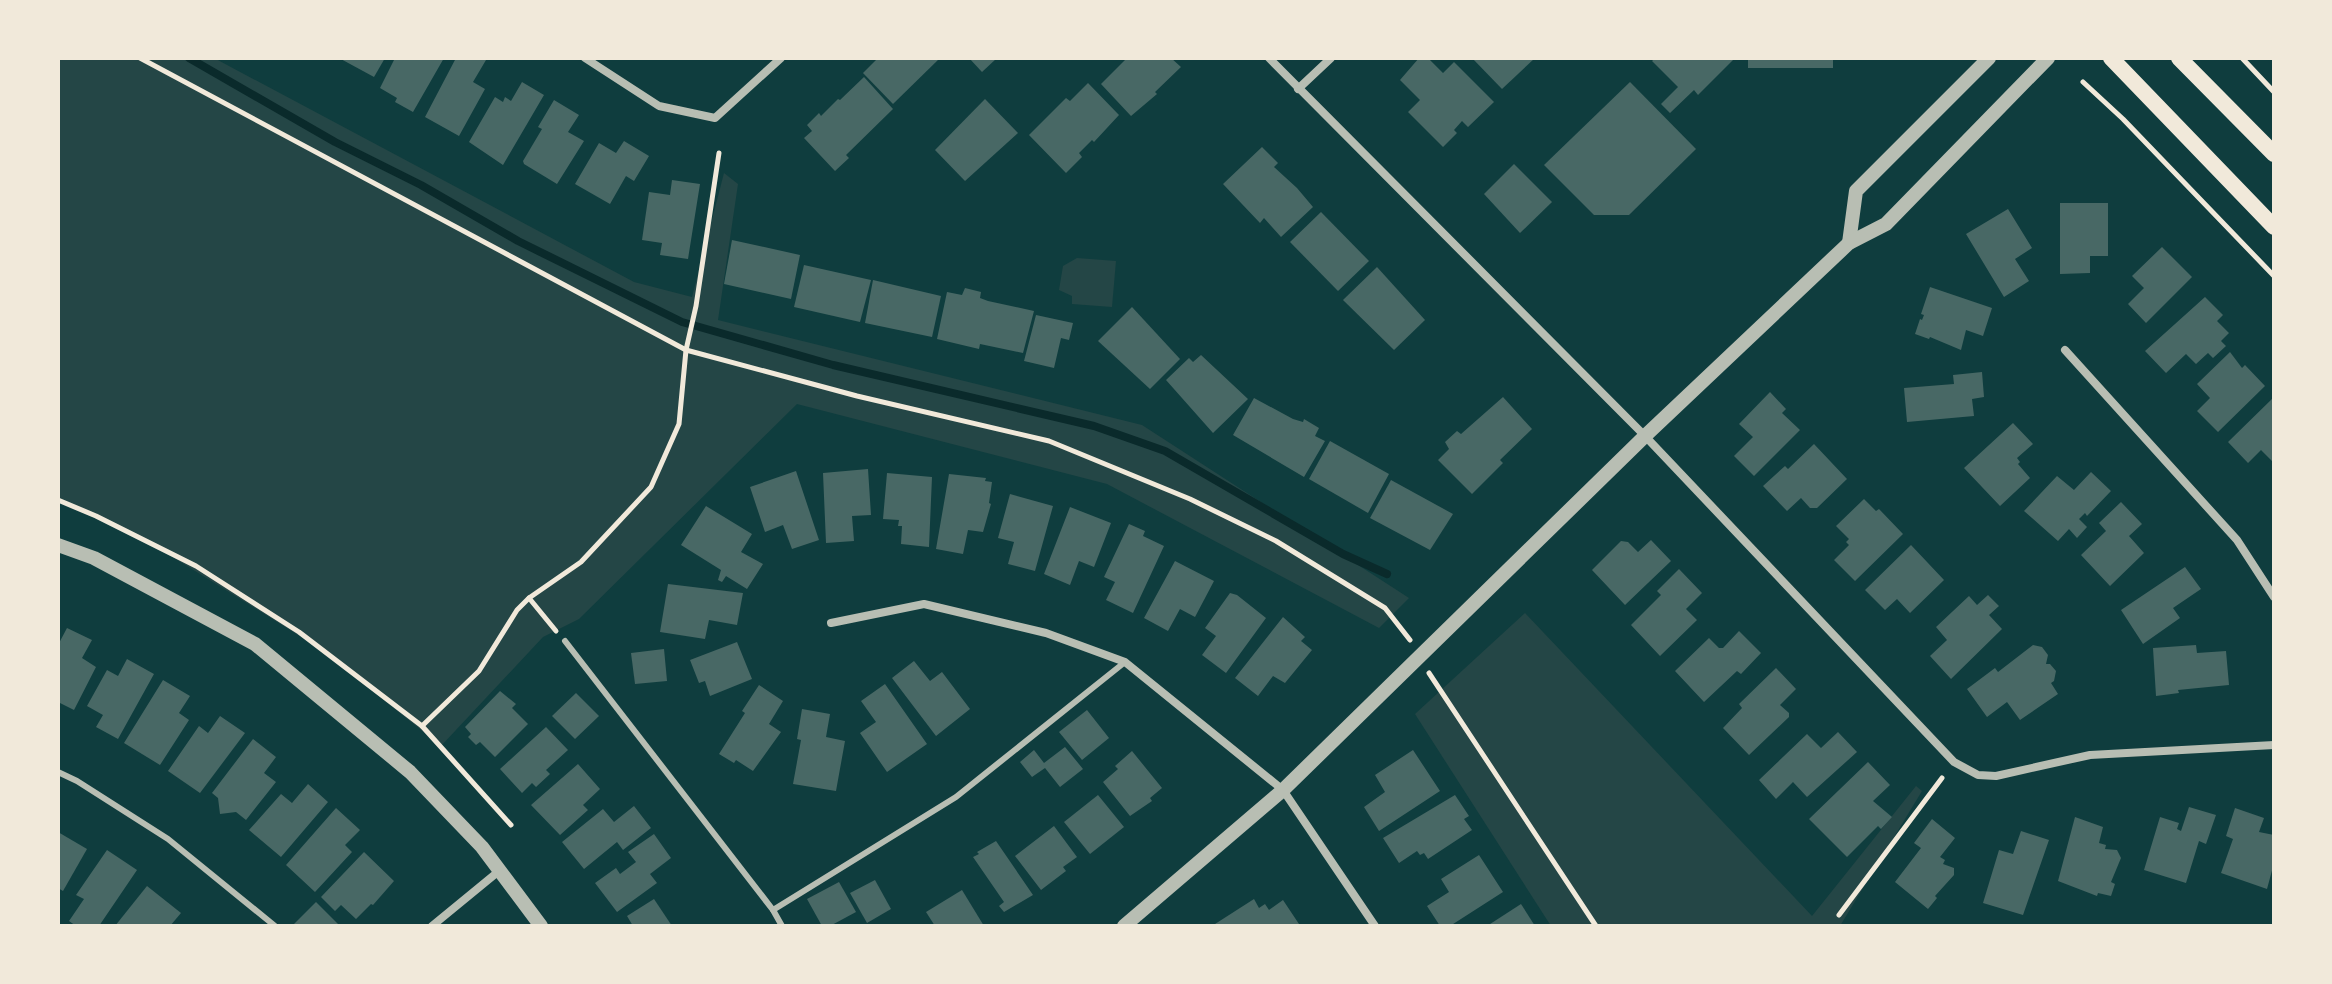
<svg xmlns="http://www.w3.org/2000/svg" width="2332" height="984" viewBox="0 0 2332 984" font-family="Ubuntu,sans-serif">
  <style>
    .green { fill: #244646 }
    .lines { fill: none; stroke-linecap: round; stroke-linejoin: round }
    .stream { stroke: #0a2a2b; stroke-width: 8 }
    .building { fill: #486865 }
    .path { stroke: #f1e9da; stroke-width: 5 }
    .service { stroke: #b8beb3; stroke-width: 6 }
    .minor { stroke: #b8beb3; stroke-width: 8 }
    .tertiary { stroke: #b8beb3; stroke-width: 14 }
    .secondary { stroke: #f1e9da; stroke-width: 16 }
  </style>
  <rect width="100%" height="100%" fill="#0f3d3e"/>
  <!-- green -->
  <g class="green">
    <polygon points="58,58 214,58 634,282 692,297 724,173 738,184 718,320 1142,425 1409,598 1379,628 1107,484 797,404 579,619 543,637 441,746 319,648 142,538 58,498"/>
    <polygon points="1077,258 1116,261 1112,307 1072,304 1072,296 1059,290 1063,266"/>
    <polygon points="1525,613 1812,916 1916,786 1922,791 1840,926 1551,926 1415,714"/>
  </g>
  <g class="lines">
    <!-- stream -->
    <polyline class="stream" points="189,58 335,142 421,185 518,241 682,322 833,365 1094,426 1165,451 1343,554 1387,574"/>
  </g>
  <!-- building -->
  <g class="building">
    <polygon points="339,58 385,58 374,77"/>
    <polygon points="395,58 444,58 413,112 395,102 397,98 380,88"/>
    <polygon points="456,58 486,60 473,82 485,89 459,136 425,117"/>
    <polygon points="878,58 940,58 893,104 863,73"/>
    <polygon points="969,58 997,58 982,72"/>
    <polygon points="1127,58 1171,58 1181,67 1155,92 1157,94 1131,116 1101,84"/>
    <polygon points="1419,58 1428,58 1443,73 1454,62 1494,102 1468,127 1462,121 1454,130 1457,133 1443,147 1408,112 1420,100 1400,80"/>
    <polygon points="1472,58 1535,58 1502,89"/>
    <polygon points="1655,58 1735,58 1698,95 1694,90 1670,113 1661,104 1678,87 1652,61"/>
    <rect x="1748" y="58" width="85" height="10"/>
    <polygon points="864,77 893,109 846,155 849,158 835,171 804,138 812,131 807,125 819,113 821,116 838,99 840,100"/>
    <polygon points="522,82 544,95 503,165 469,142 495,97 503,102 505,97 511,101"/>
    <polygon points="1630,82 1696,149 1629,215 1594,215 1544,165"/>
    <polygon points="1088,83 1119,115 1094,142 1092,140 1079,153 1082,157 1066,173 1029,135 1066,98 1070,101"/>
    <polygon points="985,99 1018,133 965,181 935,150"/>
    <polygon points="554,100 579,115 568,132 584,141 557,184 524,164 523,161 542,129 538,127"/>
    <polygon points="624,141 649,156 634,181 626,176 610,204 575,184 599,143 616,153"/>
    <polygon points="1262,147 1278,163 1274,167 1297,188 1313,207 1281,237 1264,218 1260,223 1223,184"/>
    <polygon points="1514,164 1552,202 1520,233 1484,194"/>
    <polygon points="672,180 700,184 688,259 660,255 662,243 642,240 649,192 670,195"/>
    <polygon points="2060,203 2108,203 2108,256 2090,256 2090,273 2060,274"/>
    <polygon points="2008,209 2032,248 2015,259 2029,281 2004,297 1966,234"/>
    <polygon points="1321,212 1369,261 1338,291 1290,242"/>
    <polygon points="732,240 800,255 791,299 724,284"/>
    <polygon points="2162,247 2192,277 2146,323 2128,304 2144,288 2132,276"/>
    <polygon points="804,265 871,280 860,322 794,307"/>
    <polygon points="1377,267 1425,320 1394,350 1343,300"/>
    <polygon points="873,280 941,296 932,337 865,323"/>
    <polygon points="1930,287 1992,308 1983,336 1966,330 1961,350 1930,337 1929,339 1915,334 1920,319 1922,320 1924,315 1921,314"/>
    <polygon points="965,288 981,292 980,298 988,301 1034,311 1023,353 980,344 979,349 937,339 947,292 962,295"/>
    <polygon points="2205,297 2223,315 2217,321 2229,333 2221,341 2226,346 2213,358 2208,353 2196,364 2186,354 2166,373 2145,351"/>
    <polygon points="1132,307 1180,359 1150,389 1098,341"/>
    <polygon points="1036,315 1073,323 1069,340 1061,338 1054,368 1024,361"/>
    <polygon points="2230,352 2242,368 2245,365 2265,386 2218,432 2197,411 2210,398 2197,384"/>
    <polygon points="1201,355 1248,399 1213,433 1166,380 1189,358 1193,362"/>
    <polygon points="1982,372 1984,397 1972,399 1974,416 1907,422 1904,388 1954,384 1953,375"/>
    <polygon points="1770,392 1786,409 1782,413 1800,430 1754,476 1734,456 1753,437 1739,424"/>
    <polygon points="1503,397 1532,429 1500,460 1503,463 1472,494 1438,460 1449,449 1445,442 1457,431 1461,434"/>
    <polygon points="2274,397 2274,463 2261,450 2248,463 2228,442"/>
    <polygon points="1254,398 1293,419 1303,422 1304,419 1319,428 1315,436 1325,441 1304,477 1233,435"/>
    <polygon points="2013,423 2033,444 2017,458 2020,462 2018,464 2030,478 2000,506 1964,468"/>
    <polygon points="1330,441 1389,474 1368,513 1309,479"/>
    <polygon points="1814,444 1847,479 1817,508 1810,508 1801,498 1787,511 1763,486 1785,466 1788,469"/>
    <polygon points="868,469 871,515 852,516 854,541 826,543 823,473"/>
    <polygon points="796,471 819,540 792,549 783,525 765,532 750,487"/>
    <polygon points="2091,472 2111,491 2087,516 2085,513 2079,519 2087,527 2077,538 2069,529 2058,541 2024,511 2057,476 2074,490"/>
    <polygon points="887,473 932,477 929,547 901,544 902,526 898,526 899,520 883,519"/>
    <polygon points="949,474 986,478 985,481 992,482 989,503 991,504 983,532 968,530 963,554 936,549"/>
    <polygon points="1391,480 1453,514 1430,550 1370,518"/>
    <polygon points="1010,494 1053,506 1035,571 1008,564 1014,542 998,538"/>
    <polygon points="1864,499 1876,511 1879,509 1903,534 1855,581 1834,560 1849,545 1846,542 1849,539 1836,526"/>
    <polygon points="2121,502 2142,524 2129,536 2144,553 2110,586 2081,555 2106,531 2099,523"/>
    <polygon points="706,506 752,534 741,552 763,564 747,589 726,576 722,582 718,580 721,570 681,545"/>
    <polygon points="1070,507 1111,523 1094,567 1079,561 1070,585 1044,574"/>
    <polygon points="1129,524 1145,531 1143,536 1164,546 1133,613 1106,600 1115,582 1104,577"/>
    <polygon points="1651,540 1671,561 1625,605 1592,570 1621,541 1628,542 1638,552"/>
    <polygon points="1911,545 1944,580 1910,613 1897,599 1885,610 1865,590"/>
    <polygon points="1175,561 1214,581 1195,617 1180,609 1168,631 1144,618"/>
    <polygon points="2185,567 2201,589 2173,608 2180,618 2143,644 2121,610"/>
    <polygon points="1679,569 1702,593 1686,609 1697,620 1660,656 1631,625 1661,595 1657,591"/>
    <polygon points="668,584 743,593 737,625 709,620 705,639 660,632"/>
    <polygon points="1230,593 1237,595 1266,618 1226,673 1202,655 1216,636 1205,628"/>
    <polygon points="1988,595 1999,606 1989,615 2002,629 1951,679 1930,656 1947,640 1936,627 1969,596 1977,605"/>
    <polygon points="1283,617 1305,637 1301,641 1312,650 1285,683 1273,676 1258,696 1235,678"/>
    <polygon points="67,628 92,640 82,658 96,667 74,710 58,702 58,645"/>
    <polygon points="1739,631 1761,653 1741,674 1737,671 1704,702 1675,671 1709,638 1719,648 1723,648"/>
    <polygon points="737,642 752,679 710,696 705,681 699,683 690,660"/>
    <polygon points="2033,645 2042,647 2048,655 2046,664 2050,664 2056,671 2054,681 2051,683 2058,694 2020,720 2007,702 1987,717 1967,689 1995,668 1998,672"/>
    <polygon points="2196,645 2197,653 2226,651 2229,685 2178,690 2179,693 2156,696 2153,648"/>
    <polygon points="664,649 667,681 635,684 631,653"/>
    <polygon points="127,659 154,674 118,739 96,727 103,715 87,706 107,670 118,676"/>
    <polygon points="914,661 930,681 942,672 970,709 936,736 892,678"/>
    <polygon points="1776,668 1796,689 1780,705 1789,713 1789,717 1749,755 1723,728 1742,708 1739,704"/>
    <polygon points="163,680 190,696 179,713 189,720 160,765 124,743"/>
    <polygon points="885,684 927,744 887,772 860,733 876,722 861,701"/>
    <polygon points="759,685 783,701 769,724 781,732 753,771 736,760 734,763 719,754 745,713 742,711"/>
    <polygon points="500,691 516,704 512,708 528,724 495,757 480,742 476,745 468,737 471,734 465,727"/>
    <polygon points="576,693 599,716 575,739 552,716"/>
    <polygon points="802,709 830,714 826,737 845,741 836,791 793,784 801,740 797,739"/>
    <polygon points="1087,710 1109,738 1082,760 1059,732"/>
    <polygon points="220,716 245,733 200,793 168,771 199,726 208,733"/>
    <polygon points="546,727 568,750 546,770 550,774 536,787 532,783 522,793 500,769"/>
    <polygon points="1838,732 1857,752 1807,797 1793,782 1776,799 1759,780 1807,734 1821,748"/>
    <polygon points="253,739 276,757 264,773 276,782 246,820 236,812 220,814 218,798 212,793"/>
    <polygon points="1065,747 1083,769 1060,787 1045,768 1032,777 1020,762 1034,750 1044,763"/>
    <polygon points="1413,750 1440,791 1379,831 1364,807 1385,792 1375,775"/>
    <polygon points="1132,751 1162,788 1150,798 1152,801 1130,816 1103,782 1118,769 1115,766"/>
    <polygon points="1868,762 1890,785 1873,801 1892,817 1881,829 1878,826 1847,857 1809,819"/>
    <polygon points="578,764 600,789 583,805 588,810 560,835 531,805"/>
    <polygon points="308,784 328,802 281,857 249,830 281,794 292,803"/>
    <polygon points="1098,795 1124,827 1090,854 1064,822"/>
    <polygon points="1455,795 1469,816 1464,819 1472,830 1428,859 1424,853 1420,855 1417,851 1399,863 1383,838"/>
    <polygon points="634,806 651,828 623,850 617,842 584,869 562,842 603,809 614,822"/>
    <polygon points="2189,807 2216,815 2206,844 2199,841 2186,883 2144,870 2160,817 2179,823 2177,829 2181,831"/>
    <polygon points="336,808 360,830 345,845 352,852 315,892 286,865"/>
    <polygon points="2235,808 2264,818 2259,832 2274,835 2274,863 2267,889 2221,873 2233,839 2226,836"/>
    <polygon points="2075,817 2103,827 2099,843 2106,845 2105,849 2117,850 2121,858 2111,882 2115,884 2111,896 2098,893 2097,896 2058,881"/>
    <polygon points="1932,819 1955,838 1940,857 1945,860 1943,864 1954,868 1954,875 1935,896 1937,898 1928,909 1895,882 1921,848 1914,843"/>
    <polygon points="1054,826 1077,857 1063,867 1066,871 1041,890 1015,856"/>
    <polygon points="2021,831 2049,840 2023,915 1983,903 1999,850 2013,854"/>
    <polygon points="58,832 87,849 63,891 58,888"/>
    <polygon points="654,834 671,858 650,874 657,883 617,912 595,883 616,868 620,874 636,862 628,852"/>
    <polygon points="996,841 1033,895 1004,912 999,906 1004,902 973,857 979,854 977,852"/>
    <polygon points="107,850 137,870 99,926 76,926 69,921 84,899 76,895"/>
    <polygon points="364,852 394,881 373,905 371,904 356,919 341,905 335,911 321,897"/>
    <polygon points="1479,855 1503,892 1450,926 1440,926 1427,906 1449,892 1441,879"/>
    <polygon points="875,880 891,909 867,923 850,893"/>
    <polygon points="839,882 856,912 830,926 822,926 807,899"/>
    <polygon points="147,886 181,913 170,926 115,926"/>
    <polygon points="962,890 984,926 935,926 926,912"/>
    <polygon points="654,899 672,926 633,926 627,916"/>
    <polygon points="1254,899 1259,908 1265,904 1269,910 1283,900 1299,924 1216,926 1215,924"/>
    <polygon points="316,902 340,926 296,926 294,924"/>
    <polygon points="1521,904 1535,926 1487,926"/>
  </g>
  <g class="lines">
    <!-- path -->
    <g class="path">
      <polyline points="140,58 686,350 857,396 1049,441 1190,499 1276,541 1385,608 1410,640"/>
      <polyline points="2242,58 2274,92"/>
      <polyline points="2083,82 2123,119 2274,276"/>
      <polyline points="58,500 96,516 196,566 299,632 422,726 511,825"/>
      <polyline points="529,598 556,631"/>
      <polyline points="1429,673 1596,926"/>
      <polyline points="422,726 479,671 517,610 529,598 581,562 651,487 679,424 686,350 696,306 719,153"/>
      <polyline points="1839,915 1942,778"/>
    </g>
    <!-- service -->
    <g class="service">
      <polyline points="565,641 773,910 782,926"/>
      <polyline points="58,772 77,781 168,839 275,926"/>
      <polyline points="773,910 956,797 1125,662"/>
    </g>
    <!-- minor -->
    <g class="minor">
      <polyline points="585,58 659,106 715,118 781,58"/>
      <polyline points="1269,58 1645,436 1954,762 1978,775 1996,776 2090,755 2274,745"/>
      <polyline points="1298,89 1331,58"/>
      <polyline points="2065,350 2237,540 2274,597"/>
      <polyline points="831,623 924,604 1046,633 1125,662 1283,790 1375,926"/>
      <polyline points="432,926 499,871"/>
    </g>
    <!-- tertiary -->
    <g class="tertiary">
      <polyline points="1849,243 1856,191 1989,58"/>
      <polyline points="58,545 94,558 255,644 410,772 482,847 541,926"/>
      <polyline points="1124,926 1283,790 1645,436 1849,243 1886,224 2048,58"/>
    </g>
    <!-- secondary -->
    <g class="secondary">
      <polyline points="2111,58 2274,227"/>
      <polyline points="2179,58 2274,154"/>
    </g>
  </g>
  <!-- border -->
  <rect width="2332" height="984" fill="none" stroke="#f1e9da" stroke-width="120"/>
</svg>
